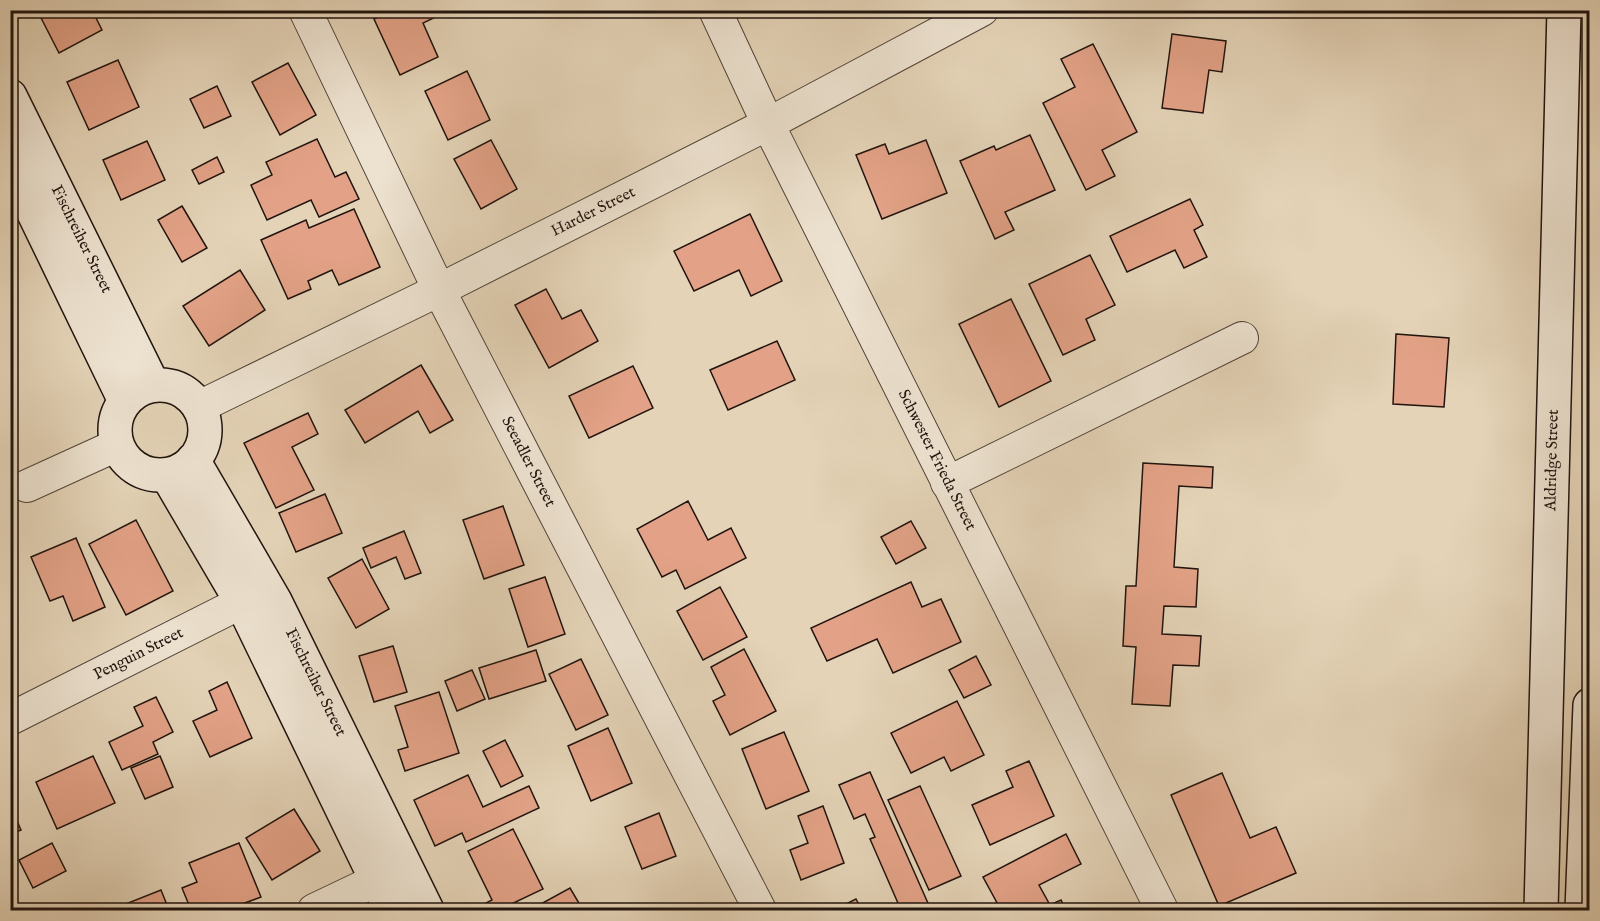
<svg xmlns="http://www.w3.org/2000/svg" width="1600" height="921" viewBox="0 0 1600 921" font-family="'IM FELL English',serif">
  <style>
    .building { fill: #e3a287; stroke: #20140e; stroke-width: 1.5 }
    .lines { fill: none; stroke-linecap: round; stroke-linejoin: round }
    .street-casing { stroke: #514438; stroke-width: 34 }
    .secondary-casing { stroke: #20140e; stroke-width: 36 }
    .street { stroke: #ede2d0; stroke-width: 32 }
    .secondary { stroke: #ede2d0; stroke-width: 33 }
    .labels { text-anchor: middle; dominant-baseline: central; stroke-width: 5; stroke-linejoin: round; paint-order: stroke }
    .street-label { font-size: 16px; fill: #20140e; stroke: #ede2d0 }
  </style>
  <rect width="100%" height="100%" fill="#e4d3b7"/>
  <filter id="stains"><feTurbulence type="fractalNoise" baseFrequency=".00333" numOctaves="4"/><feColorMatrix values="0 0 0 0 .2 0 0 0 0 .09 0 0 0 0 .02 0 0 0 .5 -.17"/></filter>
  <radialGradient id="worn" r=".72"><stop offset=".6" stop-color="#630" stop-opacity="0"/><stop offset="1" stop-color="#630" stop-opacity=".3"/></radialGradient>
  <!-- building -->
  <g class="building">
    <polygon points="37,10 92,10 102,30 59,53"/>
    <polygon points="392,10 450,10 423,23 438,57 400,75 374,19"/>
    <polygon points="1172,34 1226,41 1222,72 1209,70 1203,113 1162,108"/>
    <polygon points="1093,44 1137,132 1102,150 1115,176 1086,190 1043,103 1075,87 1061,59"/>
    <polygon points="118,60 139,107 89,130 67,82"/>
    <polygon points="288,63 316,115 280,135 252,82"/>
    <polygon points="467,71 490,120 448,140 425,91"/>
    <polygon points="217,86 231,116 204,128 190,99"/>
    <polygon points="1030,135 1055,190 1005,212 1014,230 995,239 960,161 994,146 996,150"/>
    <polygon points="317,139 335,177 346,172 359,199 319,217 311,200 267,220 251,185 272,175 266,162"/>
    <polygon points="491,140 517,189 481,209 454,159"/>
    <polygon points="926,140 947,193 882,219 856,155 885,144 889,154"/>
    <polygon points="147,141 165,180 121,200 103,160"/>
    <polygon points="217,157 224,172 199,184 192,170"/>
    <polygon points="1190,199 1203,225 1194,230 1207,257 1184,268 1175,250 1127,272 1110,236"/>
    <polygon points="182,206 207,248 182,262 158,220"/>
    <polygon points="354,209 380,267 339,285 332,270 308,281 311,289 288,299 261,240 306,220 309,228"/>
    <polygon points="750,214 782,281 751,296 739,270 694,291 674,251"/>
    <polygon points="1090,255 1115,305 1086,319 1095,340 1063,355 1029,284"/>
    <polygon points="240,270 265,310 209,346 183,306"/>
    <polygon points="546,289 562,319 581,310 598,341 549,368 515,305"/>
    <polygon points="1011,299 1051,381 999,407 959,324"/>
    <polygon points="1396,334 1449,338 1444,407 1393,404"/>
    <polygon points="777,341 795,380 728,410 710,370"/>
    <polygon points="421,365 453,420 430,433 418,411 365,443 345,410"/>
    <polygon points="633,366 653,408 589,438 569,396"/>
    <polygon points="308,413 318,434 292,447 314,490 276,508 244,443"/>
    <polygon points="1143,463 1213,467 1212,488 1179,486 1174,567 1198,569 1196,607 1164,606 1162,634 1201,636 1199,666 1173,665 1170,706 1132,704 1136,647 1123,646 1126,586 1136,586"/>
    <polygon points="325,494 342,533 296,552 279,513"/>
    <polygon points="688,501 708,540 731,528 746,558 685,589 676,570 662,577 637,529"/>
    <polygon points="503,506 524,565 484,579 463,520"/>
    <polygon points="136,520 173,591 126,615 89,544"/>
    <polygon points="911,521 926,548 896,564 881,537"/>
    <polygon points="404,531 421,573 405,579 396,557 371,568 363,548"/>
    <polygon points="76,538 105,607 73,621 63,596 50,601 31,557"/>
    <polygon points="362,559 389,609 356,628 328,578"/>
    <polygon points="545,577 565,634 528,647 509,589"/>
    <polygon points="911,582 922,607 941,599 961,642 893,673 877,639 827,661 811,628"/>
    <polygon points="720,587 747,637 703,660 677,611"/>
    <polygon points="393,646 407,692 374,702 359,656"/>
    <polygon points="744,649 776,711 730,735 713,701 725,695 711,667"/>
    <polygon points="536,650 546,681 489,699 479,668"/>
    <polygon points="976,656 991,685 964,698 949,670"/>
    <polygon points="581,659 608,715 576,730 549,674"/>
    <polygon points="472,670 485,699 457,711 445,681"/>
    <polygon points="227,682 252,738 210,757 193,721 217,710 209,691"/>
    <polygon points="439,692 459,753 405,771 398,750 408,747 395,706"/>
    <polygon points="156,697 173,732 153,742 158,754 122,770 109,742 143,726 134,707"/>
    <polygon points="957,701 984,755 951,771 944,757 911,773 891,733"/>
    <polygon points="608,728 632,783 591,801 568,746"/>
    <polygon points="784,732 809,791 766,809 742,749"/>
    <polygon points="505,740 523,776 501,787 483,751"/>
    <polygon points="93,756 115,803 57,829 36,782"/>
    <polygon points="160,756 173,787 145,799 131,768"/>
    <polygon points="1029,761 1054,816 990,845 972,805 1013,787 1006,771"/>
    <polygon points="870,772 931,910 901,910 870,839 875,837 865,814 854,819 839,785"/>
    <polygon points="1222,773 1250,838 1276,827 1296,873 1219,906 1171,795"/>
    <polygon points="468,775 483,807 529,786 539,808 466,842 462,833 435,846 414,800"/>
    <polygon points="920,786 961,876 929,890 888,800"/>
    <polygon points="10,805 21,830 10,834"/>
    <polygon points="823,806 844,863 801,880 790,850 808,843 798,816"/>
    <polygon points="294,809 320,851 272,880 246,838"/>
    <polygon points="659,813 676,856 642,869 625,827"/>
    <polygon points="513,829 543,889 499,910 487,910 484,904 492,900 468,851"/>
    <polygon points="1066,834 1081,864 1039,885 1050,905 1061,900 1066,910 1001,910 983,877"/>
    <polygon points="52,843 66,871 33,888 19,860"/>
    <polygon points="239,843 261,897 226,910 191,910 182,888 197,882 189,863"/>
    <polygon points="570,888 583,910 530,910"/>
    <polygon points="161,890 169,910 114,910 113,909"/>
    <polygon points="856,899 862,910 836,910 836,909"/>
  </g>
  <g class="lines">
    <!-- street casing -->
    <g class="street-casing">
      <g id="street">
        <path id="s1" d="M305,10l134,280 321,620"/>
        <path id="s2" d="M715,10l53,114 394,786"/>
        <path id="s3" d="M199,407l240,-117 329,-166 214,-114"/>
        <polyline points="947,483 1242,338"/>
        <polyline points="27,486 117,445"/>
        <path id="s4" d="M10,719l254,-128"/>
        <polyline points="314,910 400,869"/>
      </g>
    </g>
    <!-- secondary casing -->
    <g class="secondary-casing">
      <g id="secondary">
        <path id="s5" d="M10,96l143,289"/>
        <polyline points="10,164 125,401"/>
        <circle cx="160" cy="430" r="45"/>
        <path id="s6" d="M193,460l82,141 152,309"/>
        <polyline points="167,475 242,603 391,910"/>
        <path id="s7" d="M1541,910l23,-900"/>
        <polyline points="1582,910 1590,705"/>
      </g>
    </g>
    <!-- street -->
    <use href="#street" class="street"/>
    <!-- secondary -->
    <use href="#secondary" class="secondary"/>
  </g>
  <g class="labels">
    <!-- street labels -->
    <g class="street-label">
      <text stroke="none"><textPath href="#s3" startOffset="440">Harder Street</textPath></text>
      <text stroke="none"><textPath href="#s5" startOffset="160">Fischreiher Street</textPath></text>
      <text stroke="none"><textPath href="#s7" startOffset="450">Aldridge Street</textPath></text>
      <text stroke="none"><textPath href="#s2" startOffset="502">Schwester Frieda Street</textPath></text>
      <text stroke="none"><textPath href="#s1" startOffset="504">Seeadler Street</textPath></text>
      <text stroke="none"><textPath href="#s4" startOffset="144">Penguin Street</textPath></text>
      <text stroke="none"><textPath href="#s6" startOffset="254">Fischreiher Street</textPath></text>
    </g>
  </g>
  <!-- margin -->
  <rect width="1600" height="921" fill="none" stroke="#e4d3b7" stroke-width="36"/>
  <rect x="12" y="12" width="1576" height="897" fill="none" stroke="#20140e" stroke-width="3"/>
  <rect x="18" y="18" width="1564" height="885" fill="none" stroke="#20140e" stroke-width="1.5"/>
  <rect width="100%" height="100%" filter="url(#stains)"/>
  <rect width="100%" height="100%" fill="url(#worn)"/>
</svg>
